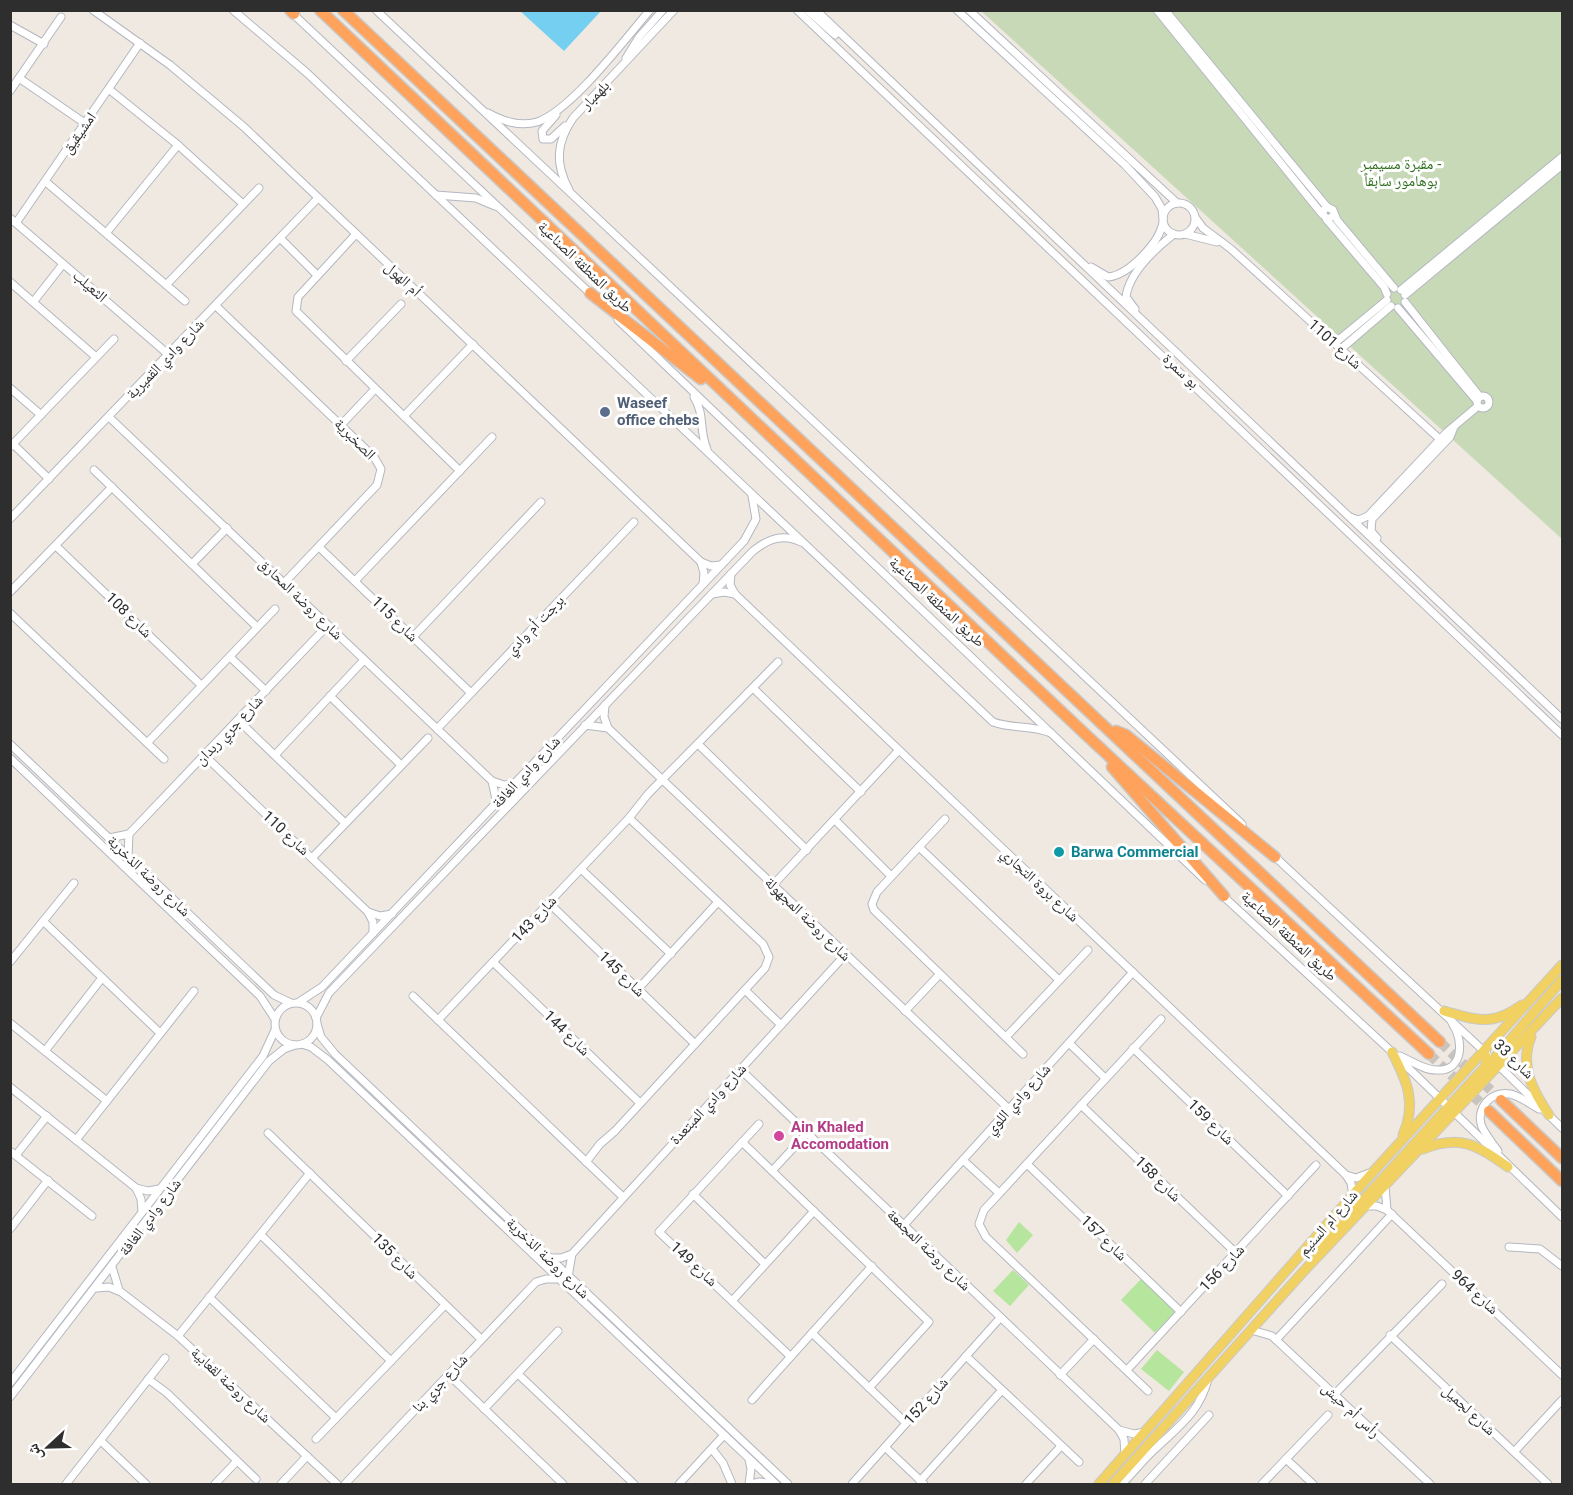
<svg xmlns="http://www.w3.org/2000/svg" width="1573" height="1495" viewBox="0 0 1573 1495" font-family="Roboto,'Noto Naskh Arabic',sans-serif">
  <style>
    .green { fill: #b6e59e }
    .cemetery { fill: #c8d9b8 }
    .water { fill: #75cff0 }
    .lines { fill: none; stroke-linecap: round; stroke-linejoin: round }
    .highway-tunnel { stroke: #c8c4bd; stroke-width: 10; stroke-dasharray: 10 5; stroke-linecap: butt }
    .minor-casing { stroke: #b4b7c1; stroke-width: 9 }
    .major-casing { stroke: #c9c9c9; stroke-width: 11 }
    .highway-casing { stroke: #c9c9c9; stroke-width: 13 }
    .minor { stroke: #fff; stroke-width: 7 }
    .major { stroke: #f2d163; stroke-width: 9 }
    .highway { stroke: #ffa35c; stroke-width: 10 }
    .service-dot { fill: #5c6f8a; stroke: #fff; stroke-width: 2 }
    .culture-dot { fill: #0f9aa8; stroke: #fff; stroke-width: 2 }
    .hotel-dot { fill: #d1479c; stroke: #fff; stroke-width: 2 }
    .labels { text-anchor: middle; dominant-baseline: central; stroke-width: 6; stroke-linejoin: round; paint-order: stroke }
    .street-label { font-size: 15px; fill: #2e2e2e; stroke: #fff }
    .park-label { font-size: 15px; fill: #2c6e1b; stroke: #fff }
    .service-label { font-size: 15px; font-weight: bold; fill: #4e5e75; stroke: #fff; text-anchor: start }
    .culture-label { font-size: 15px; font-weight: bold; fill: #0d838f; stroke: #fff; text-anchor: start }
    .hotel-label { font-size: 15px; font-weight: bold; fill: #b23c85; stroke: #fff; text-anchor: start }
  </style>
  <rect width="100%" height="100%" fill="#efe9e1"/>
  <!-- green -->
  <g class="green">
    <polygon points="1019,1222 1033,1235 1017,1253 1006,1240"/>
    <polygon points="1013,1270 1029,1285 1010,1306 993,1291"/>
    <polygon points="1141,1279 1175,1312 1155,1333 1121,1300"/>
    <polygon points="1157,1350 1184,1372 1169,1391 1141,1369"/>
  </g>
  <!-- cemetery -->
  <polygon class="cemetery" points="981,11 1562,11 1562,539"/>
  <!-- water -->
  <polygon class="water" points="520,11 601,11 564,51"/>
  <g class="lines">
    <!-- highway-tunnel -->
    <g class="highway-tunnel">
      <polyline points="1440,1042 1501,1100"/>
      <polyline points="1429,1054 1489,1111"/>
    </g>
    <!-- minor casing -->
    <g class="minor-casing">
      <g id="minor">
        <polyline points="93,10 170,65 244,127 701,562 711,566 721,565"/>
        <path d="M233,10l74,63 686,649c19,7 39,3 58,11"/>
        <polyline points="376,10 1242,824"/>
        <polyline points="797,10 1562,735"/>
        <polyline points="807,10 835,35"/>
        <polyline points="816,10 1562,719"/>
        <polyline points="957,10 1125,165 1155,197 1162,209 1163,218"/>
        <polyline points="969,10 1177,203"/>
        <polyline points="1157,10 1322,214"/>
        <polyline points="1165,10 1327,207"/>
        <polyline points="291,12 593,296"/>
        <polyline points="10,25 44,44"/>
        <polyline points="626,58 639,37 663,10"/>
        <polyline points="19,78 86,124"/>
        <polyline points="110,90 178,145 243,204"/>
        <polyline points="10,91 61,17"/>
        <path d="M488,113c15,8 31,14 49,9 34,-11 88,-83 113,-112"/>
        <polyline points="556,115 542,131 543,139 551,139 565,126"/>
        <polyline points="46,182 185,301"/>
        <path d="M569,190c-14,-26 -13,-47 4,-72l101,-108"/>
        <polyline points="436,195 476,198 495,206"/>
        <circle cx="1179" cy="219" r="16"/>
        <polyline points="1334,215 1327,220 1322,212 1327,207 1333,210 1337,220 1394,288"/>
        <polyline points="1195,217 1203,228 1231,249 1444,443"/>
        <polyline points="10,218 169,355"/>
        <polyline points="1327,220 1384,287 1387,294"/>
        <polyline points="16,223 140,43"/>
        <polyline points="107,232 178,145"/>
        <polyline points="356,234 298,297 296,311 460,471"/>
        <polyline points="1185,234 1217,242"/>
        <polyline points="280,238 317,275"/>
        <path d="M1091,267l17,10c21,-2 52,-35 55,-55"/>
        <polyline points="10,282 96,357"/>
        <polyline points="167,284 259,188"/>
        <polyline points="1401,290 1562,157"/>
        <polyline points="1405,295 1562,165"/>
        <polyline points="34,301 63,264"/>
        <polyline points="1405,302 1480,397"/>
        <polyline points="216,306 374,457 381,469 377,485 284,583"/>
        <polyline points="1398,308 1477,401"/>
        <path d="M1135,309l-9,-12c3,-25 29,-48 48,-63"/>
        <polyline points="618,320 1205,880"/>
        <polyline points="1335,343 1387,300"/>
        <polyline points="1341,349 1391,306"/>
        <polyline points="346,361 401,304"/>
        <polyline points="10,388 41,415"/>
        <circle cx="1483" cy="402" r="6"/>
        <path d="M694,397c11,17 5,35 13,52"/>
        <polyline points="404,416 473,344"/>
        <polyline points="109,417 492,781 504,785 516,784"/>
        <polyline points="341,425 375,389"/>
        <polyline points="13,444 49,479"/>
        <polyline points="10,447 114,339"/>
        <polyline points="94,470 257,627"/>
        <polyline points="1350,517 1359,520 1368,516 1446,433 1478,406"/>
        <polyline points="10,519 318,198"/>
        <polyline points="1377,538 1371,531 1372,519 1450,437 1454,427"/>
        <polyline points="56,546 201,685"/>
        <polyline points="319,547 471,693"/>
        <polyline points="701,562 704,573 703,584"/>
        <polyline points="192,564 227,528"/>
        <polyline points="731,574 730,585 735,594 1346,1175 1351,1183 1353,1196"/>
        <polyline points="355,581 492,437"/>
        <polyline points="10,592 112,487"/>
        <polyline points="712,594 724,592 735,594"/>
        <polyline points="10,613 164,759"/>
        <polyline points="413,637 541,502"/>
        <polyline points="230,657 266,691"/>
        <polyline points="753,688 861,792"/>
        <polyline points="330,696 401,765"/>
        <polyline points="605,705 604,717 608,728 1009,1109"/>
        <polyline points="238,720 345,823"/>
        <polyline points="585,725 608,728"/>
        <polyline points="437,729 634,522"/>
        <polyline points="147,743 275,609"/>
        <polyline points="10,744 274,995 291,1003"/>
        <polyline points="699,745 807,850"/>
        <polyline points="204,755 368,912 373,922 373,933"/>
        <polyline points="275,755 364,660"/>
        <polyline points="10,758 260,996 275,1019"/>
        <polyline points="492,781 497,804"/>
        <polyline points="945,819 877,892 872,904 874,910 1023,1054"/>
        <polyline points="835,820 891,876"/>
        <polyline points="109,838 129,834 328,625"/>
        <polyline points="919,847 1059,980"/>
        <polyline points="1273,855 1487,1054"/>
        <polyline points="128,857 129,834"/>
        <polyline points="312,858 428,738"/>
        <polyline points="581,869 671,954"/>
        <polyline points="773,885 899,750"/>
        <polyline points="1222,895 1392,1052 1562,1217"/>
        <polyline points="549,903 695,1044"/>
        <polyline points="368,912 380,916 392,914"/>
        <polyline points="43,921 160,1033"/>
        <polyline points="10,962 74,883"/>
        <polyline points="493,962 640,1103"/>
        <polyline points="638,989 718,902"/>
        <polyline points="745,990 781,1025"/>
        <polyline points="413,996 623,1197"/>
        <polyline points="299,1002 322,987 744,541 756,519 752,496"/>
        <circle cx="296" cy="1024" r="21"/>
        <polyline points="905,1011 939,975"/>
        <path d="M316,1018l13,-25 424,-442c15,-12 30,-18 48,-9"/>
        <polyline points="438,1020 629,818 648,794 778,662"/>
        <polyline points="10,1023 107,1101"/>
        <polyline points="317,1024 321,1037 335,1054 788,1484"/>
        <polyline points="1006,1037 1088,950"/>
        <polyline points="1069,1043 1105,1078"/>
        <polyline points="302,1044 311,1047 328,1060 776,1484"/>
        <polyline points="1133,1048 1288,1196"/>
        <polyline points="45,1051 102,978"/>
        <path d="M1400,1056c11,5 24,14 36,14 28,2 28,-30 16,-47"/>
        <polyline points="1495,1062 1562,1128"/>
        <polyline points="741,1070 1119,1430 1124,1439 1125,1455"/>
        <polyline points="10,1087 136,1188 141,1199 142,1212"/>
        <polyline points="1081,1105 1236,1253"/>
        <polyline points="759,1124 659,1232 790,1356"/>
        <polyline points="268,1133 481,1339"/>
        <polyline points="76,1140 194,991"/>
        <polyline points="742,1142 929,1322 869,1388"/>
        <polyline points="10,1151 92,1216"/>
        <path d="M1498,1151c-6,-8 -12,-16 -16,-24 -7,-18 9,-37 28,-33 10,2 20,10 29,15"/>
        <polyline points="16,1155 47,1116"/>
        <polyline points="963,1160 999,1193"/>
        <polyline points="586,1162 600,1144 615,1131 765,968 769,957 763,944 629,818"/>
        <polyline points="1027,1164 1181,1312"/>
        <polyline points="772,1171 808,1132"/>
        <polyline points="1346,1175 1356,1178 1372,1172"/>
        <polyline points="1385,1187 1387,1210"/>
        <polyline points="136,1188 148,1191 159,1189"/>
        <polyline points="693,1194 765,1264"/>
        <polyline points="1367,1206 1377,1206 1387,1210 1562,1375"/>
        <polyline points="904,1225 1133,972"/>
        <polyline points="10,1229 48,1180"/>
        <polyline points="261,1235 391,1361"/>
        <polyline points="1509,1247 1540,1249 1562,1266"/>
        <polyline points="549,1258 561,1258 572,1254"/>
        <polyline points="112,1267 119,1290"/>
        <polyline points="568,1277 572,1254 845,955"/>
        <polyline points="96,1288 109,1287 121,1292 178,1336 337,1484"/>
        <polyline points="209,1297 336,1418"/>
        <polyline points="732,1301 814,1211"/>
        <polyline points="1251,1330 1272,1336 1430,1484"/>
        <polyline points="812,1333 906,1423"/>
        <polyline points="1390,1335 1548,1484"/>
        <polyline points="178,1336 310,1173"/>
        <polyline points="1276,1340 1392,1214"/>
        <polyline points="966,1356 1079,1462"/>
        <polyline points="1127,1370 1316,1165"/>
        <polyline points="448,1374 563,1484"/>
        <polyline points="518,1374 634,1484"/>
        <polyline points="1060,1375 1094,1339"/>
        <polyline points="148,1379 167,1393 256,1479"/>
        <polyline points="10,1383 263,1056 275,1030"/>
        <polyline points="1148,1391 986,1237 979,1224 984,1210 1161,1019"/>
        <polyline points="1334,1395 1442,1284"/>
        <polyline points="10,1397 269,1061 284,1049 295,1045"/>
        <polyline points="752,1400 872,1266"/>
        <polyline points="484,1409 558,1331"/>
        <polyline points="1119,1430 1134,1434 1145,1432"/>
        <polyline points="316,1439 445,1305"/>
        <polyline points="101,1441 146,1484"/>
        <polyline points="885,1447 924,1484"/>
        <polyline points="712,1449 723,1463 732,1484"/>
        <polyline points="1514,1452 1562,1400"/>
        <polyline points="1286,1459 1313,1484"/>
        <polyline points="920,1481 1002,1390"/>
        <polyline points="66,1484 165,1358"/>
        <polyline points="215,1484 237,1461"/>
        <polyline points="281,1484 307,1456"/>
        <polyline points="345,1484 536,1282 546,1279 557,1279"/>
        <polyline points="679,1484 724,1435"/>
        <polyline points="749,1484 751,1469 749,1459"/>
        <polyline points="750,1484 760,1482 774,1484"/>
        <polyline points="852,1484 1000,1318"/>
        <polyline points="1026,1484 1061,1446"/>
        <path d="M1122,1484c11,-11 21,-24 33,-35 23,-22 45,-37 53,-70"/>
        <polyline points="1145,1484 1209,1415"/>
        <polyline points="1262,1484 1328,1415"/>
      </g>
    </g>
    <!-- major casing -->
    <g class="major-casing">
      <g id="major">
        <path d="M1444,1011c33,9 48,16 78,-6"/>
        <path d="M1531,1037c-12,29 2,54 18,78"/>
        <path d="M1392,1052c15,29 25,51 11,83"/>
        <polyline points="1485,1069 1562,980"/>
        <path d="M1423,1149c37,-15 54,-4 85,18"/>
        <polyline points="1319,1248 1485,1067 1487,1060 1484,1051"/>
        <polyline points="1099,1484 1373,1172 1562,965"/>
        <polyline points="1113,1484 1302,1273 1562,998"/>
      </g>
    </g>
    <!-- highway casing -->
    <g class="highway-casing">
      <g id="highway">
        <polyline points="290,10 294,14"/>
        <polyline points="320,10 1083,732 1429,1054"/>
        <polyline points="343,10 1440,1042"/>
        <polyline points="590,293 701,379"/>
        <polyline points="1116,731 1126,735 1275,857"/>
        <polyline points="1112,767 1224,896"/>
        <polyline points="1501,1100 1562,1158"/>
        <polyline points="1489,1111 1562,1181"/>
      </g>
    </g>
    <!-- minor -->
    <use href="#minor" class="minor"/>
    <!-- major -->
    <use href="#major" class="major"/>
    <!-- highway -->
    <use href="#highway" class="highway"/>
  </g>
  <!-- markers -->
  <circle class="service-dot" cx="605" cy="412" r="6"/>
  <circle class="culture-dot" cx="1059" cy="852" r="6"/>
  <circle class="hotel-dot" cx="779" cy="1136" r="6"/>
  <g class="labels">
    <!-- street labels -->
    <g class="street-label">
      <text transform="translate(595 95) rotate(-46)">بلهمبار</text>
      <text transform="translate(79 133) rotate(-55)">امشيقيق</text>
      <text transform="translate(585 267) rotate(44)">طريق المنطقة الصناعية</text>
      <text transform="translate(403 279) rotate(43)">أم الهول</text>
      <text transform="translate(90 286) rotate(41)">الثعيلب</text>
      <text transform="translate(1335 344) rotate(42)">شارع 1101</text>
      <text transform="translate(165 359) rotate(-46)">شارع وادي القميرية</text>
      <text transform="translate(1181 371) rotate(43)">بو سمرة</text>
      <text transform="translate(355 439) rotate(45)">الصخبرية</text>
      <text transform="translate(301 599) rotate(44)">شارع روضة المحارق</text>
      <text transform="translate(937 602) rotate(43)">طريق المنطقة الصناعية</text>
      <text transform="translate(129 615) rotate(44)">شارع 108</text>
      <text transform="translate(395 619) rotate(44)">شارع 115</text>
      <text transform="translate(535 625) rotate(-46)">برجت أم وادي</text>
      <text transform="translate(229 730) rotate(-46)">شارع جري ربدان</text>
      <text transform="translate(526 772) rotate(-47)">شارع وادي الغافة</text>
      <text transform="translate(286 833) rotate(43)">شارع 110</text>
      <text transform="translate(149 876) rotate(44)">شارع روضة الذخرية</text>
      <text transform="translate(1040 885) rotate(43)">شارع بروة التجاري</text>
      <text transform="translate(534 919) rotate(-47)">شارع 143</text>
      <text transform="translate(808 919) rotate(44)">شارع روضة المجهولة</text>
      <text transform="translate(1289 936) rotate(43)">طريق المنطقة الصناعية</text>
      <text transform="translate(622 974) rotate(44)">شارع 145</text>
      <text transform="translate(567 1033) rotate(44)">شارع 144</text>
      <text transform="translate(1514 1059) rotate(44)">شارع 33</text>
      <text transform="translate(1018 1099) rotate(-48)">شارع وادي اللوي</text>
      <text transform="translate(708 1104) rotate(-47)">شارع وادي المبتعدة</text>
      <text transform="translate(1211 1122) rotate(44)">شارع 159</text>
      <text transform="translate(1158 1179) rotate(44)">شارع 158</text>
      <text transform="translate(150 1217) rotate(-53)">شارع وادي الغافة</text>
      <text transform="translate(1328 1223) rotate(-49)">شارع ام السنيم</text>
      <text transform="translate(1104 1238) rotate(44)">شارع 157</text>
      <text transform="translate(929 1250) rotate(44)">شارع روضة المجمعة</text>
      <text transform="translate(395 1256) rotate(45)">شارع 135</text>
      <text transform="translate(548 1258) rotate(44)">شارع روضة الذخرية</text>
      <text transform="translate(694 1264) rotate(43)">شارع 149</text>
      <text transform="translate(1222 1268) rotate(-47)">شارع 156</text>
      <text transform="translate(1475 1292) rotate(43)">شارع 964</text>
      <text transform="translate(440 1383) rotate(-47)">شارع جري بنا</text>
      <text transform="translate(231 1385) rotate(43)">شارع روضة لقعابية</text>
      <text transform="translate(926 1401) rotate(-48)">شارع 152</text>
      <text transform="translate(1351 1410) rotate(43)">رأس أم حيش</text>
      <text transform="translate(1469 1410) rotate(43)">شارع لجميل</text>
    </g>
    <!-- park labels -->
    <g class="park-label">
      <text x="1401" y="164">مقبرة مسيمير -<tspan x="1401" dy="17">بوهامور سابقاً</tspan></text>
    </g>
    <!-- service labels -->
    <g class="service-label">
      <text x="617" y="403">Waseef<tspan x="617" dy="17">office chebs</tspan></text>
    </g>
    <!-- culture labels -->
    <g class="culture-label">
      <text x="1071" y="852">Barwa Commercial</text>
    </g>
    <!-- hotel labels -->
    <g class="hotel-label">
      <text x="791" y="1127">Ain Khaled<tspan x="791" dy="17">Accomodation</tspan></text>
    </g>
  </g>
  <!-- border -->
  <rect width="1573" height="1495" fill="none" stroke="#2e2e2e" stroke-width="24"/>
  <!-- north arrow -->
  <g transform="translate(48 1447) rotate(248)" stroke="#ffffff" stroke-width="4.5" paint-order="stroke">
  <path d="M0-4.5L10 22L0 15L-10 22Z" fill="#2e2e2e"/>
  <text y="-9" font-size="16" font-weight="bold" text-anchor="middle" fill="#2e2e2e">ش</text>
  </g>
</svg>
